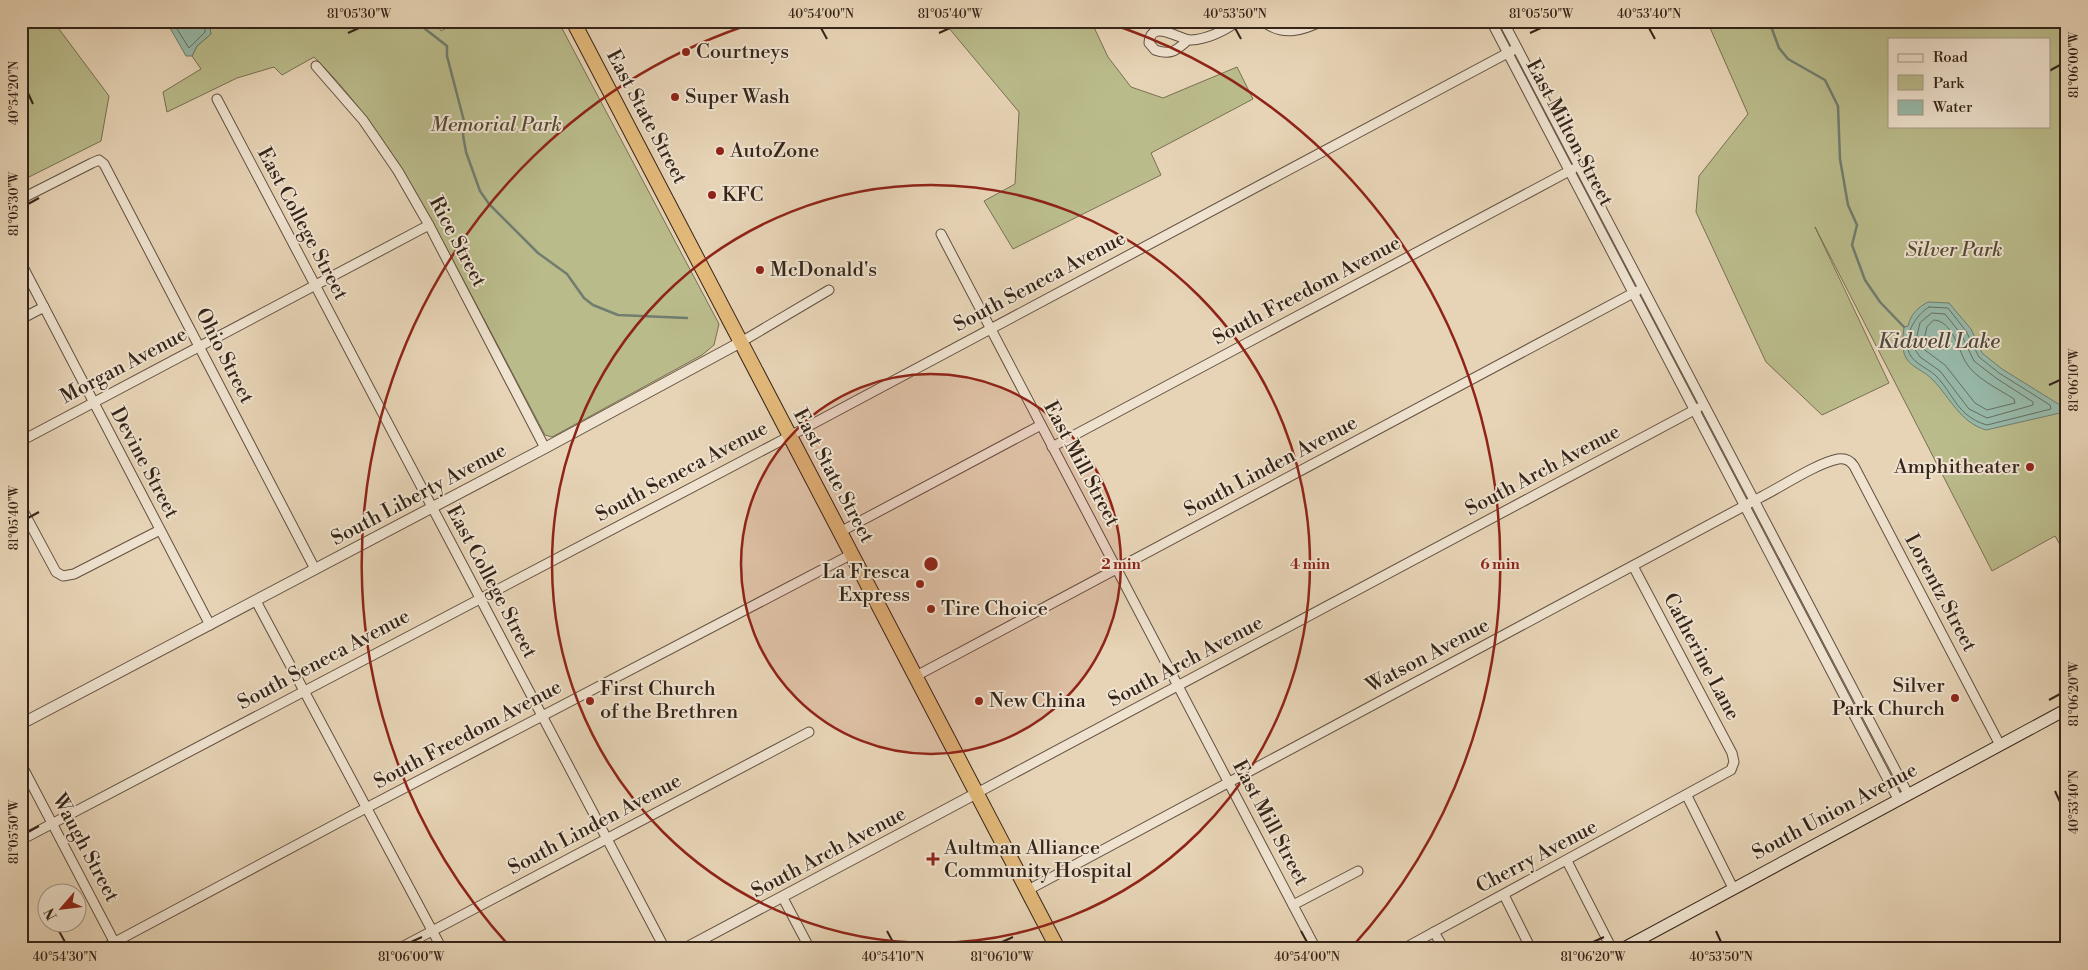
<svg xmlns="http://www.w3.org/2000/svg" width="2088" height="970" viewBox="0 0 2088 970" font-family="'Libre Bodoni',serif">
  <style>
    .green { fill: #babb8b; stroke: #787052; fill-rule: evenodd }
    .water { fill: #97b9a9; stroke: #707d6f }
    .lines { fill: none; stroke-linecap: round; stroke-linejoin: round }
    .shore { stroke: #666e61; stroke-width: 1 }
    .stream { stroke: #707d6f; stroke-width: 2.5 }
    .minor-casing { stroke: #625040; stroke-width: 11 }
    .tertiary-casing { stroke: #625040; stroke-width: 12 }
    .secondary-casing { stroke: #352419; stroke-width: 13 }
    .trunk-casing { stroke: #352419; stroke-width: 16 }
    .minor { stroke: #efe3d0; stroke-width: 9 }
    .tertiary { stroke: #efe3d0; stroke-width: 10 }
    .secondary { stroke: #efe3d0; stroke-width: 11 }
    .trunk { stroke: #e4ba7b; stroke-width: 14 }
    .ticks { fill: none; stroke: #352419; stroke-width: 2 }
    .ring { fill: none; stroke: #8f2418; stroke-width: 2.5 }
    .poi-dot { fill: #8f2418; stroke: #efe3d0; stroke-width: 2 }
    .labels { text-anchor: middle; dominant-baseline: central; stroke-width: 4; stroke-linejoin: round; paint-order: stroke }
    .poi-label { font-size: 20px; fill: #352419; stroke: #efe3d0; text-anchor: start }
    .street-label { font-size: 20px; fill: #352419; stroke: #efe3d0 }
    .park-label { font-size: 20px; font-style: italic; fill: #564a36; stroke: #efe3d0 }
    .water-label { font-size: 21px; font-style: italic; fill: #4e493d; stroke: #efe3d0 }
    .centre { fill: #8f2418; stroke: #efe3d0; stroke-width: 2.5 }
    .ring-label { font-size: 15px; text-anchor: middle; font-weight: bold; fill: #8f2418; stroke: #efe3d0; stroke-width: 4; stroke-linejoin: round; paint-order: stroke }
    .neatline { fill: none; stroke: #352419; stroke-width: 2 }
    .ticks-label { font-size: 12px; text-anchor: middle; fill: #352419 }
  </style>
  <rect width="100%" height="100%" fill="#e7d4b6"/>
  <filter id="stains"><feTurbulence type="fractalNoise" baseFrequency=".004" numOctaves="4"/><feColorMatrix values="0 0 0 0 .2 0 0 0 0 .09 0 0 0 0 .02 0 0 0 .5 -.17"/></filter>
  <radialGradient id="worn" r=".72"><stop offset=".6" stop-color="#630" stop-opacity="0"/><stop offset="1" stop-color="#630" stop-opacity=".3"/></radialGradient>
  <!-- green -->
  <g class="green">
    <polygon points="21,21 53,21 109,96 101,141 21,181"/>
    <path d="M211,21h224l6,10 17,-10h100l161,303 -5,21 -12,10 -150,82 -7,-2c-27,-51 -53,-101 -80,-152 -42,-79 -86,-162 -151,-226l-32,18 -8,-8 -37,11 -70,34 -4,-20 38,-23 -9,-13 5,-10 14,-12 -2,-11z"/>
    <polygon points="943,21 1091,21 1108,57 1131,87 1163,98 1237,67 1253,99 1151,153 1161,175 1013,249 984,201 1015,184 1019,112"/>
    <path d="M1707,21h360v536l-12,-21 -63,35 -177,-344 74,156 -67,32 -56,-53 -70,-150 3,-36 49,-62zM1889,39h160v87h-160z"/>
  </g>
  <!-- water -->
  <g class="water">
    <polygon points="166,21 211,21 209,23 211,34 197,46 192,56 186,56"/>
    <path d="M1928,302l21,1 22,26 11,24 20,16 58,36v8l-74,17c-26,-8 -35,-31 -53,-50 -8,-9 -21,-12 -27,-22 -5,-9 -3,-22 -2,-31l4,-1c3,-12 9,-18 20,-24z"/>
  </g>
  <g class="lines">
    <!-- shore -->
    <g class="shore">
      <polyline points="172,21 189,48 205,32 205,21"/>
      <path d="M1929,307l19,1 18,23 13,26 20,16 51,32 1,4 -64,16c-8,-2 -15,-6 -21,-11 -12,-10 -19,-28 -31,-39 -9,-8 -25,-13 -27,-26 -3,-16 8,-34 21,-42z"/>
      <polygon points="1932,313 1945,314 1961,334 1974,361 1996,378 2033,402 2033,405 1987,418 1969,409 1940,371 1920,357 1914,348 1920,323"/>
      <path d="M1934,320c18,1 24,28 31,41 9,17 34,28 49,38l1,4 -28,7 -12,-7 -30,-38 -23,-17 5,-21z"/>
    </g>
    <!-- stream -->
    <g class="stream">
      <polyline points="415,21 447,46 447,56 465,125 463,135 466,152 480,191 489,204 538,253 567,274 584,298 593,305 618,315 687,318"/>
      <polyline points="1769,21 1779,48 1788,59 1825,80 1838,106 1840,159 1848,205 1857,225 1852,245 1865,280 1880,302 1904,327"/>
      <polyline points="2060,409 2067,411"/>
    </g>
    <!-- minor casing -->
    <g class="minor-casing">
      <g id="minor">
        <path d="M1263,21c19,16 39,10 59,0"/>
        <polyline points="1491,21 1898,799"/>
        <polyline points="1503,21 1908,794"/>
        <path d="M1188,40c-11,10 -17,16 -33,10l-6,-7c2,-25 31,-3 42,-3 18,-1 33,-9 47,-19"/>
        <polyline points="316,66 363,120 398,171 429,225 545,448"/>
        <polyline points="217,99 665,949"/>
        <polyline points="21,199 92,163 99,160 104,164 315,569"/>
        <polyline points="941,234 1316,949"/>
        <polyline points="21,263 210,625"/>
        <polyline points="21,319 44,307"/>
        <polyline points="741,342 829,290"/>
        <polyline points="21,441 429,225"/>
        <polyline points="1052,447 1573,169"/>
        <polyline points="21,507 56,572 63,576 74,574 160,530"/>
        <polyline points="840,532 1041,425"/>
        <polyline points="256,601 442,949"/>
        <polyline points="916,676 1637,291"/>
        <polyline points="21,764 118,949"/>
        <polyline points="977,793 1698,408"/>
        <polyline points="1687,796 1733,888"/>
        <polyline points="21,840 790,436 1517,48"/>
        <polyline points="1567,861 1612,949"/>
        <path d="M1028,890l733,-393c20,-10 56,-34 77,-38 7,-1 12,1 16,7l146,279"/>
        <polyline points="1504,895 1531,949"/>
        <polyline points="783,898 810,949"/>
        <polyline points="1293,905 1358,871"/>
        <polyline points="1434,932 1444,949"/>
        <polyline points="102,949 347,818 852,554"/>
        <polyline points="398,949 809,732"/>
        <polyline points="1403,949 1731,770 1734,762 1732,753 1633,566"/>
      </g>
    </g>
    <!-- tertiary casing -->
    <g class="tertiary-casing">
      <g id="tertiary">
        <polyline points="21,724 545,448 741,342"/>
        <polyline points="684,949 977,793"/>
      </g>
    </g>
    <!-- secondary casing -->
    <g class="secondary-casing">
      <polyline id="secondary" points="1622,949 2067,709"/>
    </g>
    <!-- trunk casing -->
    <g class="trunk-casing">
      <polyline id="trunk" points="573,21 1058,949"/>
    </g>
    <!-- minor -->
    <use href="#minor" class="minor"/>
    <!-- tertiary -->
    <use href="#tertiary" class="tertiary"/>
    <!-- secondary -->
    <use href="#secondary" class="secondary"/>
    <!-- trunk -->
    <use href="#trunk" class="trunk"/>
  </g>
  <!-- ticks -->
  <path class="ticks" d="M821,28l6,11M1235,28l6,11M1649,28l6,11M348,33l11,-5M939,33l11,-5M1530,33l11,-5M2049,71l11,-6M28,93l5,11M28,204l11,-6M2049,385l11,-5M28,518l11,-6M2049,700l11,-6M2055,791l5,11M28,832l11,-6M59,931l6,11M887,931l6,11M1301,931l6,11M1716,931l5,11M411,942l11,-5M1002,942l11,-5M1593,942l11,-5"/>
  <!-- distance rings -->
  <circle cx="931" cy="564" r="190" fill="#8f2418" fill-opacity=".12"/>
  <g class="ring">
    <circle cx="931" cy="564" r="190"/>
    <circle cx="931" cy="564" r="379"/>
    <path d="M511 948A569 569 0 0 1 760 21M1102 21A569 569 0 0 1 1351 948"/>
  </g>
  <!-- markers -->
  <g class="poi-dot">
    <circle cx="686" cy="52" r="5"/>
    <circle cx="675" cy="97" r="5"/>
    <circle cx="720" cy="151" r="5"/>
    <circle cx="712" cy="195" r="5"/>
    <circle cx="760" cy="270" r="5"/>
    <circle cx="2030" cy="467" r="5"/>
    <circle cx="920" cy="584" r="5"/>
    <circle cx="931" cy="609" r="5"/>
    <circle cx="1955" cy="698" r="5"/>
    <circle cx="590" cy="701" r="5"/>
    <circle cx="979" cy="701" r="5"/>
    <path d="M930.5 851.5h5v5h5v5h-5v5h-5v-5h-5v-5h5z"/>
  </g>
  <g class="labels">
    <!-- poi labels -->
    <g class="poi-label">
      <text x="696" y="52">Courtneys</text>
      <text x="685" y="97">Super Wash</text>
      <text x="730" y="151">AutoZone</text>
      <text x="722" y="195">KFC</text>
      <text x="770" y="270">McDonald's</text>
      <text x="2020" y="467" text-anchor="end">Amphitheater</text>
      <text x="910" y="572" text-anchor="end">La Fresca<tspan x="910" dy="23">Express</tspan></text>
      <text x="941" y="609">Tire Choice</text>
      <text x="1945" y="686" text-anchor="end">Silver<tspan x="1945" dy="23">Park Church</tspan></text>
      <text x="600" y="689">First Church<tspan x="600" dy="23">of the Brethren</tspan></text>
      <text x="989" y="701">New China</text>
      <text x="944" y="848">Aultman Alliance<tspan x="944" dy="23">Community Hospital</tspan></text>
    </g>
    <!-- street labels -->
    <g class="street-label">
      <text transform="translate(646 117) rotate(62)">East State Street</text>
      <text transform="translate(1569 133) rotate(62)">East Milton Street</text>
      <text transform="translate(302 224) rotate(62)">East College Street</text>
      <text transform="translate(457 242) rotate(62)">Rice Street</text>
      <text transform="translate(1040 282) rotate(-28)">South Seneca Avenue</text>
      <text transform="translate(1307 291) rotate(-28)">South Freedom Avenue</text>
      <text transform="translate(224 356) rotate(63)">Ohio Street</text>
      <text transform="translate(124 366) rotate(-28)">Morgan Avenue</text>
      <text transform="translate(144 463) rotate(62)">Devine Street</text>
      <text transform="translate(1081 464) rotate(62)">East Mill Street</text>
      <text transform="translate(1271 467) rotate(-28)">South Linden Avenue</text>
      <text transform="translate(1543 471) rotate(-28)">South Arch Avenue</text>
      <text transform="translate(682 472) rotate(-28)">South Seneca Avenue</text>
      <text transform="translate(833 476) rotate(62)">East State Street</text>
      <text transform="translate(419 495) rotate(-28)">South Liberty Avenue</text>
      <text transform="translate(491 582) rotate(62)">East College Street</text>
      <text transform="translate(1940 593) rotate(62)">Lorentz Street</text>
      <text transform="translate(1428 656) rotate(-28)">Watson Avenue</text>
      <text transform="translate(1701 657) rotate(62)">Catherine Lane</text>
      <text transform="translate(324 660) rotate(-28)">South Seneca Avenue</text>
      <text transform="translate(1186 662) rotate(-28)">South Arch Avenue</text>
      <text transform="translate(468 735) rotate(-28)">South Freedom Avenue</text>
      <text transform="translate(1835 812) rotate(-28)">South Union Avenue</text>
      <text transform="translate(1270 823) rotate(62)">East Mill Street</text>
      <text transform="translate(595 825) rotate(-28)">South Linden Avenue</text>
      <text transform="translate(85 848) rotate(62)">Waugh Street</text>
      <text transform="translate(829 853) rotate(-28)">South Arch Avenue</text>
      <text transform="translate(1537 857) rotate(-28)">Cherry Avenue</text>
    </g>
    <!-- park labels -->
    <g class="park-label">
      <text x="496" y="125">Memorial Park</text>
      <text x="1954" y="250">Silver Park</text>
    </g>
    <!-- water labels -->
    <g class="water-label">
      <text x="1939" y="342">Kidwell Lake</text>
    </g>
  </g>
  <circle cx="931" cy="564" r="8" class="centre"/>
  <g class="ring-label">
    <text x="1121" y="569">2 min</text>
    <text x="1310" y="569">4 min</text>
    <text x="1500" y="569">6 min</text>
  </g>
  <!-- margin -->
  <rect width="2088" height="970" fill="none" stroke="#e7d4b6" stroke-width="55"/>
  <!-- legend -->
  <rect x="1888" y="38" width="162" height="90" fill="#efe3d0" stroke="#a59787"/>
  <rect x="1898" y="54" width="25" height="8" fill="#efe3d0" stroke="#a59787"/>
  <text x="1933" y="62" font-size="15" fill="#352419">Road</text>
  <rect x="1898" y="75" width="25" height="15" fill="#babb8b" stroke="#a59787"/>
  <text x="1933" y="88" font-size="15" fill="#352419">Park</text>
  <rect x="1898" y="100" width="25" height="15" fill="#97b9a9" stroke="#a59787"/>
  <text x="1933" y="112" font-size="15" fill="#352419">Water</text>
  <!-- north arrow -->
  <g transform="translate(62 908) rotate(242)"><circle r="24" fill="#efe3d0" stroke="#a59787"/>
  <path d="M0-4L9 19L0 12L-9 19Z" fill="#8f2418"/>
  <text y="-8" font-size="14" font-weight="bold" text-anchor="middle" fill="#352419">N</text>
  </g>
  <rect x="28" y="28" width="2032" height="914" class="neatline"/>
  <g class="ticks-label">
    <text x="359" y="18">81°05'30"W</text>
    <text x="821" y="18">40°54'00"N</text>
    <text x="950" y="18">81°05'40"W</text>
    <text x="1235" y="18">40°53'50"N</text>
    <text x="1541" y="18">81°05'50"W</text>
    <text x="1649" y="18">40°53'40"N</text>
    <text transform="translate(2074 65) rotate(-90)" y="4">81°06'00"W</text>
    <text transform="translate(14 93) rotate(-90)" y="4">40°54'20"N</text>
    <text transform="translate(14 204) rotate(-90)" y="4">81°05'30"W</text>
    <text transform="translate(2074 380) rotate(-90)" y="4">81°06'10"W</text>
    <text transform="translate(14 518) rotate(-90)" y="4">81°05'40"W</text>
    <text transform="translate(2074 694) rotate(-90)" y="4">81°06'20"W</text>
    <text transform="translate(2074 802) rotate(-90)" y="4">40°53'40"N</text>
    <text transform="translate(14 832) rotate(-90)" y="4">81°05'50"W</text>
    <text x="65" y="961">40°54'30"N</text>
    <text x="411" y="961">81°06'00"W</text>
    <text x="893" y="961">40°54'10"N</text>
    <text x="1002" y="961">81°06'10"W</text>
    <text x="1307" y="961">40°54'00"N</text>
    <text x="1593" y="961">81°06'20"W</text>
    <text x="1721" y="961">40°53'50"N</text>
  </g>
  <rect width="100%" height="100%" filter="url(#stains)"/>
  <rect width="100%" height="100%" fill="url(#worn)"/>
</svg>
